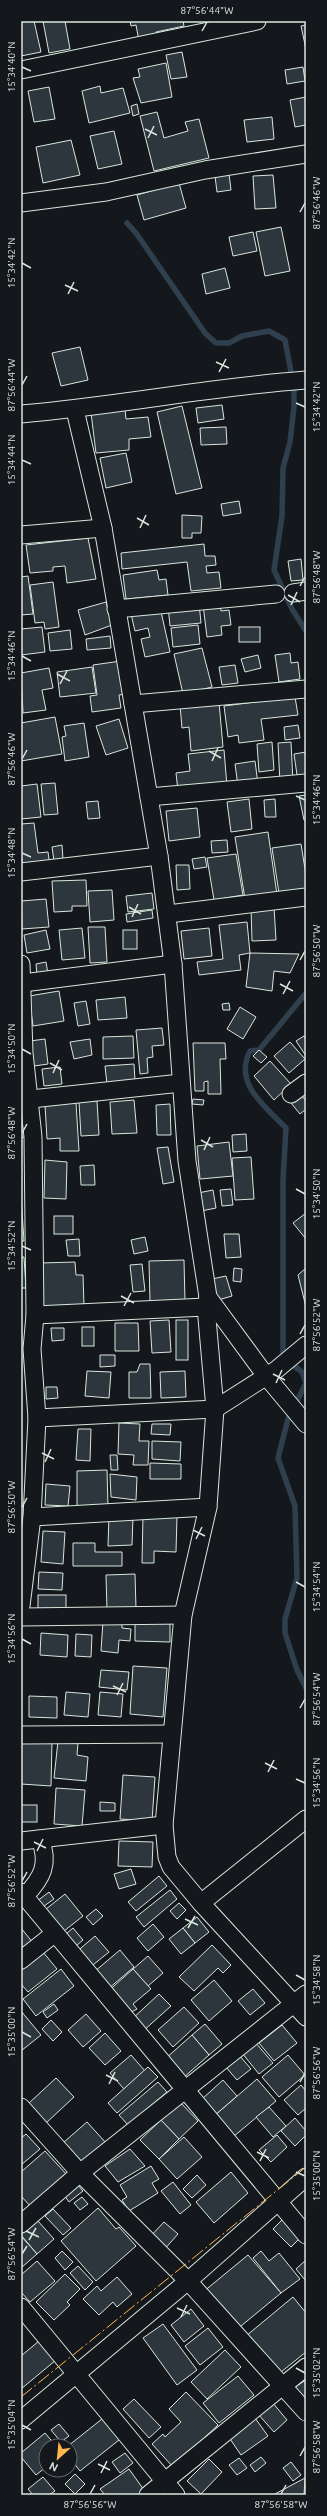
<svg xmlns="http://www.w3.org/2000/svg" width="327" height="2516" viewBox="0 0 327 2516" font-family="Ubuntu,sans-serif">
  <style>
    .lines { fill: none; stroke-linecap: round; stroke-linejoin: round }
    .stream { stroke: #2f3f4d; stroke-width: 5.5 }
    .building { fill: #2c363c; stroke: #d8e6dc }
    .street-casing { stroke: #d8e6dc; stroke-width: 19 }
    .street { stroke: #14181c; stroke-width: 17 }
    .power { stroke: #ffb74d; stroke-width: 1; stroke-dasharray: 14 3 2 3; stroke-linecap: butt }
    .ticks { fill: none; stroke: #d8e6dc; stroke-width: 1.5 }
    .neatline { fill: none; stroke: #d8e6dc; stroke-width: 1.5 }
    .ticks-label { font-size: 10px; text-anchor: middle; fill: #d8e6dc }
  </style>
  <rect width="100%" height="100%" fill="#14181c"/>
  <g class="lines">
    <!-- stream -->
    <g class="stream">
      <polyline points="127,223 136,233 205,333 216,343 229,343 242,336 269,331 285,340 294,388 294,407 290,442 283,468 282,516 274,570 292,609 306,631"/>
      <path d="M283,1357v-177l3,-52c-20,-21 -53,-44 -36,-77l9,-1 47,-57"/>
      <polyline points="293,1365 302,1372 306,1383 288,1419 278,1458 295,1506 297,1578 285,1619 285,1633 297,1670 306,1688"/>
    </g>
  </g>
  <!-- building -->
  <g class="building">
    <polygon points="21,21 34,21 41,52 21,56"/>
    <polygon points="43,21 65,21 70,49 49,53"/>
    <polygon points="130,21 183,21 184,26 156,32 157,38 139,41 136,25 131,26"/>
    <polygon points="306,25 306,49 301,26"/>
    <polygon points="182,52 187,77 171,79 166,55"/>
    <polygon points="166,63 172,97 141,103 133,78 140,77 138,69"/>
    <polygon points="303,67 305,81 287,84 285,70"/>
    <polygon points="100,86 101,93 123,88 130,113 89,123 82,91"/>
    <polygon points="49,87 55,119 34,122 28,91"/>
    <polygon points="306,97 306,125 295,127 290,100"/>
    <polygon points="137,104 139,114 133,116 131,106"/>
    <polygon points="157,112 164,138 188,131 185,122 199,119 209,158 154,171 140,116"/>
    <polygon points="272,117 274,139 247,142 244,120"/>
    <polygon points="114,131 122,164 98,169 90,136"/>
    <polygon points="71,140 80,175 43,183 36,147"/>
    <polygon points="229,174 231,190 217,192 215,176"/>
    <polygon points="273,175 276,208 255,209 253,176"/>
    <polygon points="179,183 186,208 144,220 137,195"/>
    <polygon points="281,227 290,271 265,276 256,232"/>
    <polygon points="253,232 257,251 233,256 229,237"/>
    <polygon points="225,268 230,288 206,294 202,274"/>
    <polygon points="80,347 88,380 61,386 52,353"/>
    <polygon points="222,405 224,419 198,423 196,408"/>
    <polygon points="182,406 202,488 176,494 157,412"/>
    <polygon points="125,409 126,419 148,417 151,437 129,439 129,450 96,453 91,413"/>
    <polygon points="226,427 227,444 201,445 200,428"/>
    <polygon points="126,453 132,482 106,488 100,458"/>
    <polygon points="239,501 241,513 223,516 221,504"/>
    <polygon points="182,515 202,516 201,533 192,533 192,538 182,538"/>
    <polygon points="88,538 96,579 67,583 65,566 53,567 53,571 30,573 26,545"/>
    <polygon points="204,544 205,556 215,556 216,565 206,566 207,573 219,572 221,588 191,591 187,562 122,569 121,553"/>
    <polygon points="301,559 303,580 291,581 288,561"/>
    <polygon points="157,570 159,580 166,579 168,595 126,599 123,575"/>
    <polygon points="28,576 33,614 21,615 21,577"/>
    <polygon points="53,582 59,627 45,629 44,622 35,623 30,585"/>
    <polygon points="106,602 112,625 85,635 78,610"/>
    <polygon points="199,603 201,623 170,626 168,606"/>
    <polygon points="220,603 221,611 229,610 231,625 221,626 222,635 207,637 203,605"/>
    <polygon points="160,607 170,652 145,657 141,639 150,637 148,628 135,631 131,614"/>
    <polygon points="198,625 200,644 173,647 171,628"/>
    <polygon points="42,627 45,652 21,655 21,629"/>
    <rect x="239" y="627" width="21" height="15"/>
    <polygon points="70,630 72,649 50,651 48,633"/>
    <polygon points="110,636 111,648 87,650 86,639"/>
    <polygon points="202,648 212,687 183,694 174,654"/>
    <polygon points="290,653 291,663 298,662 300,679 279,682 275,655"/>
    <polygon points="258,655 261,668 245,672 241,659"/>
    <polygon points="121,661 126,694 119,695 121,708 92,712 90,696 97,695 93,665"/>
    <polygon points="235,665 238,683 222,685 219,667"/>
    <polygon points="92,667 96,693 60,697 57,672"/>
    <polygon points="49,668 53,688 42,690 46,710 23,713 21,673"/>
    <polygon points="295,697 298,715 261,719 264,740 239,743 238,735 228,737 224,706"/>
    <polygon points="219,702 223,747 191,751 189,727 182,728 180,705"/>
    <polygon points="55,717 62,754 21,761 21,723"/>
    <polygon points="119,719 128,748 106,755 96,726"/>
    <polygon points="84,723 89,757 65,761 62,737 66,736 64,726"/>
    <polygon points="298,725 300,738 285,740 284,727"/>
    <polygon points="272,742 274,770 259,772 257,744"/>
    <polygon points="291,742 293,782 280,783 278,743"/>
    <polygon points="224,750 227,786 178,791 176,773 190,771 188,754"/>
    <polygon points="306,752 306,781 298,782 294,754"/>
    <polygon points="255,761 258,784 238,786 235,764"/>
    <polygon points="55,783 58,814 44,815 41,784"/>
    <polygon points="37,784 41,817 21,819 21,786"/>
    <polygon points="306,795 306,820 304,820 299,796"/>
    <polygon points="249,799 252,829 231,832 227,802"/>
    <polygon points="275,799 276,817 265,817 264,800"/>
    <polygon points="98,801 100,818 88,819 86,802"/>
    <polygon points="197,808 200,837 169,841 166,811"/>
    <polygon points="34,823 38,853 48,852 50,866 24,869 21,855 21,824"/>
    <polygon points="268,832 277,895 245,899 235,837"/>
    <polygon points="227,840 228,852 212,853 211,841"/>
    <polygon points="301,844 306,875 306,896 279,893 272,848"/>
    <polygon points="62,845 63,859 54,861 52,847"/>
    <polygon points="236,854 243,895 214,900 207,858"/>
    <polygon points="205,857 207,867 194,869 192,859"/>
    <polygon points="176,865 189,865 190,889 177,890"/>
    <polygon points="86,880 87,906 72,906 72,911 54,912 52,881"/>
    <polygon points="112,890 114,920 90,922 88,891"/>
    <polygon points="152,893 154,909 128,912 126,896"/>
    <polygon points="46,899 49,927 22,929 21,901"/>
    <polygon points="274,907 276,940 252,941 251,908"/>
    <polygon points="152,910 153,918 127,922 126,914"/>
    <polygon points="247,922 250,953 239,955 241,970 199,975 197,962 223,959 219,925"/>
    <polygon points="88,927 105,927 107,962 90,963"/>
    <polygon points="82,928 85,958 62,960 59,930"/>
    <polygon points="209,928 212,956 184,959 181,931"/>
    <polygon points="46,930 50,949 27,953 24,935"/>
    <rect x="123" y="930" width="14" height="19"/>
    <polygon points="250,953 299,954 290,973 274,971 272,991 246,987"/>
    <polygon points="46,962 48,974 37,975 36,964"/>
    <polygon points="59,991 64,1021 33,1026 29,996"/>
    <polygon points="125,997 127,1018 98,1020 96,1000"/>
    <polygon points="86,1001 90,1024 78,1026 74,1003"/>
    <polygon points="229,1003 230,1010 223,1010 222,1004"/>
    <polygon points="240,1007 256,1017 243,1039 227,1029"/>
    <polygon points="162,1028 164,1045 152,1046 153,1057 147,1058 148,1073 140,1074 136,1030"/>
    <polygon points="133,1036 134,1058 103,1059 103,1037"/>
    <polygon points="304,1036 306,1039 306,1056 296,1041"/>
    <polygon points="45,1039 48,1064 34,1066 30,1041"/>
    <polygon points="90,1039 92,1055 74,1059 70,1042"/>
    <polygon points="290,1042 305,1059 289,1073 274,1056"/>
    <polygon points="193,1043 225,1043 226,1059 220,1059 221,1094 208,1094 208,1081 204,1082 204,1091 195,1091"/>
    <polygon points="259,1050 267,1057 261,1063 253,1056"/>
    <polygon points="270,1061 291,1084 274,1100 254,1076"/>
    <polygon points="134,1064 135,1081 107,1084 105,1066"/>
    <polygon points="60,1067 62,1084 44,1086 42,1069"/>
    <polygon points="301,1095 306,1101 306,1109 300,1114 291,1103"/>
    <polygon points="193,1099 204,1100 203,1105 192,1104"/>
    <polygon points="134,1100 137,1133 112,1134 110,1102"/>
    <polygon points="97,1101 99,1135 81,1136 79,1102"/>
    <polygon points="76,1103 79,1151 60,1151 60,1138 47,1139 45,1105"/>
    <polygon points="170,1104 171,1135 157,1135 156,1105"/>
    <polygon points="21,1110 27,1114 27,1136 21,1138"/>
    <polygon points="246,1134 247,1151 233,1152 232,1135"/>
    <polygon points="229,1142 233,1176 200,1179 197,1146"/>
    <polygon points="168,1147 174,1182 163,1184 157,1148"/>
    <polygon points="251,1157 254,1199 235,1200 232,1158"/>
    <polygon points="45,1160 67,1162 66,1199 44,1198"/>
    <polygon points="94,1165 95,1185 81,1185 80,1166"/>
    <polygon points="231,1189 233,1205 222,1206 220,1190"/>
    <polygon points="213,1190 216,1208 201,1211 198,1193"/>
    <polygon points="21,1196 24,1241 21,1241"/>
    <polygon points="306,1213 306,1239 293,1223"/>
    <rect x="54" y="1216" width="19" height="18"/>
    <polygon points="224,1234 239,1234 241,1257 226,1258"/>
    <polygon points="145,1237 148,1251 134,1254 131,1240"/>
    <polygon points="79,1239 80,1256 68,1256 66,1240"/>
    <polygon points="21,1257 24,1257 26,1288 21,1288"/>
    <polygon points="184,1260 185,1302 150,1302 149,1261"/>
    <polygon points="75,1262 76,1275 83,1275 84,1306 43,1307 41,1263"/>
    <polygon points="142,1264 145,1291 133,1292 130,1265"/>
    <polygon points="234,1268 242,1269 241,1282 233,1281"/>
    <polygon points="306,1268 306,1307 298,1275"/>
    <polygon points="226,1276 232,1296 218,1300 212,1279"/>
    <polygon points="169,1320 171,1352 152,1353 150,1321"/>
    <rect x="176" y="1320" width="12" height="40"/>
    <polygon points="115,1323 138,1323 139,1351 115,1351"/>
    <rect x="82" y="1327" width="12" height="19"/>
    <polygon points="51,1328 64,1328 64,1340 52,1341"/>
    <polygon points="100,1355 115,1355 115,1366 100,1367"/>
    <polygon points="140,1364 150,1364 151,1398 129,1398 129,1372 137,1372"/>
    <polygon points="87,1371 111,1372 109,1398 85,1396"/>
    <polygon points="185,1371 186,1397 161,1398 160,1372"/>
    <polygon points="46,1387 57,1387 58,1398 46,1399"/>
    <polygon points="119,1423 140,1424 139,1441 149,1441 148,1465 133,1465 134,1455 118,1454"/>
    <polygon points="152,1424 171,1424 170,1435 151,1434"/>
    <polygon points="78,1429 91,1429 90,1461 76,1460"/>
    <polygon points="152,1441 181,1442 180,1461 152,1459"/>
    <polygon points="110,1455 117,1455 118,1470 111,1470"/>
    <polygon points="150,1463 181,1464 181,1479 150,1479"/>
    <polygon points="107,1470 108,1507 77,1508 77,1471"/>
    <polygon points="110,1474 137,1477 136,1500 111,1497"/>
    <polygon points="46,1484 70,1486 68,1506 45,1505"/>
    <polygon points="143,1515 177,1516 176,1552 154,1551 154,1563 142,1563"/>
    <polygon points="109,1516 133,1517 132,1545 108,1546"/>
    <polygon points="43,1531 65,1532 63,1564 41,1562"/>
    <polygon points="73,1543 95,1543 95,1552 122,1552 122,1566 73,1566"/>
    <polygon points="39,1572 63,1573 62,1590 38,1589"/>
    <polygon points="135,1574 136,1609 107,1610 106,1575"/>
    <rect x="38" y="1595" width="28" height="15"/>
    <polygon points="135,1619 170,1620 170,1642 135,1641"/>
    <polygon points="103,1621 122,1623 122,1628 131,1629 130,1641 119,1640 118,1653 101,1651"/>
    <polygon points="41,1633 68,1635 67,1657 40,1655"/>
    <polygon points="76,1634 92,1635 91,1657 75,1656"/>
    <polygon points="133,1666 167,1668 163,1717 130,1714"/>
    <polygon points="101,1670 129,1672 127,1690 99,1687"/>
    <polygon points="66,1692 90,1694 88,1717 64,1715"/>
    <polygon points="100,1692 123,1694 121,1717 98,1715"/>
    <polygon points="29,1696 57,1697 57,1718 29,1717"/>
    <polygon points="21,1740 52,1741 51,1786 21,1784"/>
    <polygon points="58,1741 78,1743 77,1755 88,1757 86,1781 54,1778"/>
    <polygon points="123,1775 155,1777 152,1821 120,1819"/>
    <polygon points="56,1788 85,1790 82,1826 54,1824"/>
    <polygon points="100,1802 115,1803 115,1811 100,1811"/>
    <rect x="21" y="1805" width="16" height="17"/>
    <polygon points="119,1841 153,1842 152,1867 118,1866"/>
    <polygon points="131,1869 136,1884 119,1889 114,1874"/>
    <polygon points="159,1876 167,1886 136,1911 128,1902"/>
    <polygon points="170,1890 177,1899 144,1927 136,1917"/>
    <polygon points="49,1892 54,1899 37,1911 32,1905"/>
    <polygon points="65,1894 83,1916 59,1935 41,1913"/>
    <polygon points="179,1903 186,1910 177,1919 170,1911"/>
    <polygon points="96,1909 103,1916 93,1925 86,1917"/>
    <polygon points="197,1917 209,1932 195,1943 183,1928"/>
    <polygon points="153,1924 164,1937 148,1951 137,1938"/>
    <polygon points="21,1928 34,1944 21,1955"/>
    <polygon points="73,1928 83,1940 70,1951 60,1939"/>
    <polygon points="183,1928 195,1943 181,1954 169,1939"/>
    <polygon points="95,1936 109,1952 88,1969 74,1954"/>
    <polygon points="212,1945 231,1965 223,1973 218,1968 194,1991 179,1977"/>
    <polygon points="120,1950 134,1967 108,1989 94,1972"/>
    <polygon points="43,1952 57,1969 28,1992 21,1984 21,1971"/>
    <polygon points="148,1956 163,1973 148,1986 133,1969"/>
    <polygon points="61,1969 74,1986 36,2016 23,1999"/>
    <polygon points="133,1969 151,1989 133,2004 137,2009 124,2016 105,1994"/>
    <polygon points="214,1980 232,2001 209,2021 191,2000"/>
    <polygon points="253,1989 265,2003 250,2015 238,2001"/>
    <polygon points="159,1994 171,2006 142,2032 131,2020"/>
    <polygon points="54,2004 58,2010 47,2018 43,2012"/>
    <polygon points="184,2007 199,2023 173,2047 158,2030"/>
    <polygon points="21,2011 41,2035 21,2051"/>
    <polygon points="86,2014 101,2031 83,2047 68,2030"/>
    <polygon points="51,2020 62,2032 53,2041 42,2029"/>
    <polygon points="205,2024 222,2044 209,2055 192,2035"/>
    <polygon points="282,2025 297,2043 274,2061 259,2043"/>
    <polygon points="105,2033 121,2051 105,2065 89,2048"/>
    <polygon points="192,2035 209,2055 182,2079 165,2059"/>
    <polygon points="255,2042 273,2063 259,2074 242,2053"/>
    <polygon points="131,2055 145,2071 124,2089 110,2073"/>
    <polygon points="239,2055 251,2069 237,2080 225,2066"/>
    <polygon points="288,2055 305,2075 279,2097 262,2077"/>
    <polygon points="148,2067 158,2077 117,2113 108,2103"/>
    <polygon points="56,2078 74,2097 45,2124 28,2104"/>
    <polygon points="257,2079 276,2101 233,2137 214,2116"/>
    <polygon points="223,2080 237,2096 214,2116 201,2100"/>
    <polygon points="158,2082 167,2092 128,2125 119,2115"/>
    <polygon points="301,2085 306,2091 306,2108 298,2115 284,2100"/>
    <polygon points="180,2102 198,2121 179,2139 161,2120"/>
    <polygon points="269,2107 286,2126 273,2137 256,2117"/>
    <polygon points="295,2118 306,2131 306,2135 295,2146 281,2131"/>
    <polygon points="161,2120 179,2139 159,2159 140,2140"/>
    <polygon points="87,2122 106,2143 84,2164 64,2142"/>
    <polygon points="26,2134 40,2149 21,2165 21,2138"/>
    <polygon points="277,2135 287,2147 271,2162 259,2150"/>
    <polygon points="184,2137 202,2157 177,2179 159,2159"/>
    <polygon points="130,2149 145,2166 118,2182 105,2166"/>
    <polygon points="45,2151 68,2176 32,2208 21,2196 21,2172"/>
    <polygon points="151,2166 159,2179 152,2183 158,2193 129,2211 122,2200 127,2197 120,2185"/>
    <polygon points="231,2172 248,2193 214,2223 196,2202"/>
    <polygon points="197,2175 206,2185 192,2198 183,2189"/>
    <polygon points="173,2182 191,2205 180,2214 161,2191"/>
    <polygon points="77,2184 83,2191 69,2202 64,2195"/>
    <polygon points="82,2197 88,2204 80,2210 74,2203"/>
    <polygon points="98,2208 116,2229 119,2227 136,2246 96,2281 61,2241"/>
    <polygon points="53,2209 71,2228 63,2235 45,2216"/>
    <polygon points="285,2217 303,2235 291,2247 273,2229"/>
    <polygon points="37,2220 54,2239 37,2254 21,2235"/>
    <polygon points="164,2222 178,2234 162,2252 148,2239"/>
    <polygon points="21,2236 37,2254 21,2268"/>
    <polygon points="62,2251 73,2262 65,2270 55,2258"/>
    <polygon points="261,2251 269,2261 279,2253 300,2279 281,2293 253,2258"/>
    <polygon points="248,2255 281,2293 235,2331 203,2292"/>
    <polygon points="306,2260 306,2279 305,2280 296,2269"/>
    <polygon points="37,2261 55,2281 30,2302 21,2292 21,2275"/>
    <polygon points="78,2266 93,2282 85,2290 70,2273"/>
    <polygon points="65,2274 80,2289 67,2302 70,2305 54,2320 36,2302"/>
    <polygon points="117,2277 132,2294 117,2307 113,2302 99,2315 83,2299 97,2286 101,2291"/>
    <polygon points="293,2297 306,2313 306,2352 276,2376 246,2336"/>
    <polygon points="191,2309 204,2326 184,2342 171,2325"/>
    <polygon points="163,2324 197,2370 177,2385 143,2338"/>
    <polygon points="208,2328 223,2347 200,2365 185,2346"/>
    <polygon points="39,2341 56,2360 21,2389 21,2356"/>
    <polygon points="225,2350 241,2367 207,2399 191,2382"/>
    <polygon points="238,2376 254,2395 219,2423 203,2403"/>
    <polygon points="306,2380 306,2404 295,2387"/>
    <polygon points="186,2392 218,2425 173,2467 152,2444 163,2434 165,2437 181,2422 169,2409"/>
    <polygon points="134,2399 161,2427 149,2438 123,2409"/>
    <polygon points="272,2402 287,2420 274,2432 258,2414"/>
    <polygon points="107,2415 124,2436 80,2471 70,2458 70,2446 68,2446"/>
    <polygon points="255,2418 268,2436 241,2455 228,2436"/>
    <polygon points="59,2424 69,2436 61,2442 51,2430"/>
    <polygon points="45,2433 56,2446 46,2446 46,2467 36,2475 21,2457 21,2453"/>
    <polygon points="125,2453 133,2463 120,2473 112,2462"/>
    <polygon points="261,2457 266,2463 255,2472 250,2465"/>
    <polygon points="239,2458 247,2468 237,2475 229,2465"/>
    <polygon points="209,2459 222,2472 201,2494 187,2481"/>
    <polygon points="291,2462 301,2475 293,2481 283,2468"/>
    <polygon points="129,2469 144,2490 138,2495 105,2495 100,2489"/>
    <polygon points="75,2474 85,2484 75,2494 65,2484"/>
    <polygon points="43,2477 55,2491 49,2495 33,2495 28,2489"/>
    <polygon points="305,2478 304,2495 273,2495"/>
  </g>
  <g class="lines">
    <!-- street casing -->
    <g class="street-casing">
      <g id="street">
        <polyline points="21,70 257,21"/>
        <polyline points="21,203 106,192 205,170 306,154"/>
        <polyline points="75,410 103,528 159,856 173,964 187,1161 208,1297 206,1307 215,1409 208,1507 183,1615 164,1825 167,1857 171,1867 201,1903 306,2017"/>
        <path d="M21,414c95,-8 189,-27 285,-34"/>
        <polyline points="21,535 103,528"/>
        <polyline points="293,593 306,591"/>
        <polyline points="116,609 276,594"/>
        <polyline points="133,704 306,689"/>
        <polyline points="149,797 306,783"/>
        <polyline points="21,872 159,856"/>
        <polyline points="168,914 306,897"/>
        <polyline points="21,964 24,1053 33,1137 35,1315 32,1349 37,1418 32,1517 21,1606"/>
        <polyline points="23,983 173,964"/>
        <polyline points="291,1094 306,1083"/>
        <polyline points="31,1099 181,1083"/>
        <polyline points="208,1297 266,1376 306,1424"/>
        <polyline points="35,1315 206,1307"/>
        <polyline points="37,1418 215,1409 276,1370 306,1345"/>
        <polyline points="32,1517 208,1507"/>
        <polyline points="21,1617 183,1615"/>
        <polyline points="21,1735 171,1734"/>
        <polyline points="21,1841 164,1825"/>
        <polyline points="21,1892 306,2235"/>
        <path d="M25,1896c17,-18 25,-32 15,-57"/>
        <polyline points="201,1903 306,1819"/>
        <polyline points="21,1960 55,1933"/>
        <polyline points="21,2107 80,2173 188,2281 306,2412"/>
        <polyline points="21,2224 80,2173 306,1994"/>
        <polyline points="21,2307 176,2495"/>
        <polyline points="21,2420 188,2281 306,2177"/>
        <polyline points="148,2495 306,2367"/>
      </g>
    </g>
    <!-- street -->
    <use href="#street" class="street"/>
    <!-- power -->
    <polyline class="power" points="21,2397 306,2167"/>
  </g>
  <!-- ticks -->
  <path class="ticks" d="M202,31l5,-9M22,67l9,4M145,129l12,6M148,138l6,-12M300,212l5,-9M22,263l9,5M65,285l13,6M68,294l6,-12M216,362l13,6M219,372l7,-13M22,385l5,-9M296,403l9,4M22,460l9,4M137,518l12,7M140,528l6,-13M300,586l5,-9M288,595l12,7M291,605l6,-13M22,656l9,5M57,674l13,7M60,684l7,-13M209,751l12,7M22,759l5,-9M212,761l6,-13M296,796l9,4M22,853l9,4M129,907l12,7M132,917l6,-13M300,960l5,-9M280,984l13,7M283,994l7,-13M22,1049l9,5M50,1063l12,7M53,1073l6,-13M22,1133l5,-9M201,1140l12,7M204,1150l6,-13M296,1189l9,5M22,1246l9,4M121,1296l13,7M124,1306l7,-13M300,1334l5,-9M273,1374l12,6M276,1383l6,-13M42,1453l12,6M45,1462l6,-13M22,1507l5,-9M193,1530l12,6M196,1539l6,-12M296,1582l9,5M22,1639l9,5M113,1686l13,6M117,1695l6,-12M300,1708l5,-9M265,1763l12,6M268,1772l6,-12M296,1779l9,4M34,1842l12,6M37,1851l6,-12M22,1881l5,-9M185,1919l13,6M188,1928l7,-12M296,1975l9,5M22,2032l9,5M106,2075l12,6M300,2082l5,-9M109,2084l6,-12M257,2152l12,6M260,2161l6,-12M296,2172l9,4M26,2231l13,6M29,2240l7,-12M22,2254l5,-8M177,2308l13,6M181,2317l6,-12M296,2368l9,5M22,2425l9,5M300,2456l5,-9M98,2464l12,6M101,2473l6,-12M90,2494l5,-9M281,2494l5,-9"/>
  <!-- border -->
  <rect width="327" height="2516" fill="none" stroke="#14181c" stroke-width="44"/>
  <!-- north arrow -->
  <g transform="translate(58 2458) rotate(207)"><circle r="19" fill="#14181c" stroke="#626a69"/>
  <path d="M0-3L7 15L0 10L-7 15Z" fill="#ffb74d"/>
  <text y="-6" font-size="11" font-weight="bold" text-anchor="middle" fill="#d8e6dc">N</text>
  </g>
  <rect x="22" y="22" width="283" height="2472" class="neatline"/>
  <g class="ticks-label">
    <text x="207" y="14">87°56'44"W</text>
    <text transform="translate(11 67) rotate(-90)" y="4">15°34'40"N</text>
    <text transform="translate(316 203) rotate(-90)" y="4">87°56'46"W</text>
    <text transform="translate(11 263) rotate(-90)" y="4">15°34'42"N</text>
    <text transform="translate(11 385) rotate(-90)" y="4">87°56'44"W</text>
    <text transform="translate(316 407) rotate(-90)" y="4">15°34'42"N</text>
    <text transform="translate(11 460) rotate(-90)" y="4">15°34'44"N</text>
    <text transform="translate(316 577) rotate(-90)" y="4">87°56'48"W</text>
    <text transform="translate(11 656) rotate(-90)" y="4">15°34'46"N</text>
    <text transform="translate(11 759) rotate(-90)" y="4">87°56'46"W</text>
    <text transform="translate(316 800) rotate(-90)" y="4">15°34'46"N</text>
    <text transform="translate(11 853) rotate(-90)" y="4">15°34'48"N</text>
    <text transform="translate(316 951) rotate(-90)" y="4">87°56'50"W</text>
    <text transform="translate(11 1049) rotate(-90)" y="4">15°34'50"N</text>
    <text transform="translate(11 1133) rotate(-90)" y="4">87°56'48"W</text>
    <text transform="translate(316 1194) rotate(-90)" y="4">15°34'50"N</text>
    <text transform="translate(11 1246) rotate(-90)" y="4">15°34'52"N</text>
    <text transform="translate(316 1325) rotate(-90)" y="4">87°56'52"W</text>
    <text transform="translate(11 1507) rotate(-90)" y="4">87°56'50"W</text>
    <text transform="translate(316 1587) rotate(-90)" y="4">15°34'54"N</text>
    <text transform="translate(11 1639) rotate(-90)" y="4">15°34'56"N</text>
    <text transform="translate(316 1699) rotate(-90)" y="4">87°56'54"W</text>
    <text transform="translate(316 1783) rotate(-90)" y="4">15°34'56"N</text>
    <text transform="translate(11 1881) rotate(-90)" y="4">87°56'52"W</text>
    <text transform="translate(316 1980) rotate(-90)" y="4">15°34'58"N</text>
    <text transform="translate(11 2032) rotate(-90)" y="4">15°35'00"N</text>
    <text transform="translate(316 2073) rotate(-90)" y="4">87°56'56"W</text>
    <text transform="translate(316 2176) rotate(-90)" y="4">15°35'00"N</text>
    <text transform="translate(11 2254) rotate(-90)" y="4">87°56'54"W</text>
    <text transform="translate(316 2373) rotate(-90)" y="4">15°35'02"N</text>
    <text transform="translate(11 2425) rotate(-90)" y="4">15°35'04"N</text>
    <text transform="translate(316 2447) rotate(-90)" y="4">87°56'58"W</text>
    <text x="90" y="2508">87°56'56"W</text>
    <text x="281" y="2508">87°56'58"W</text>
  </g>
</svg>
